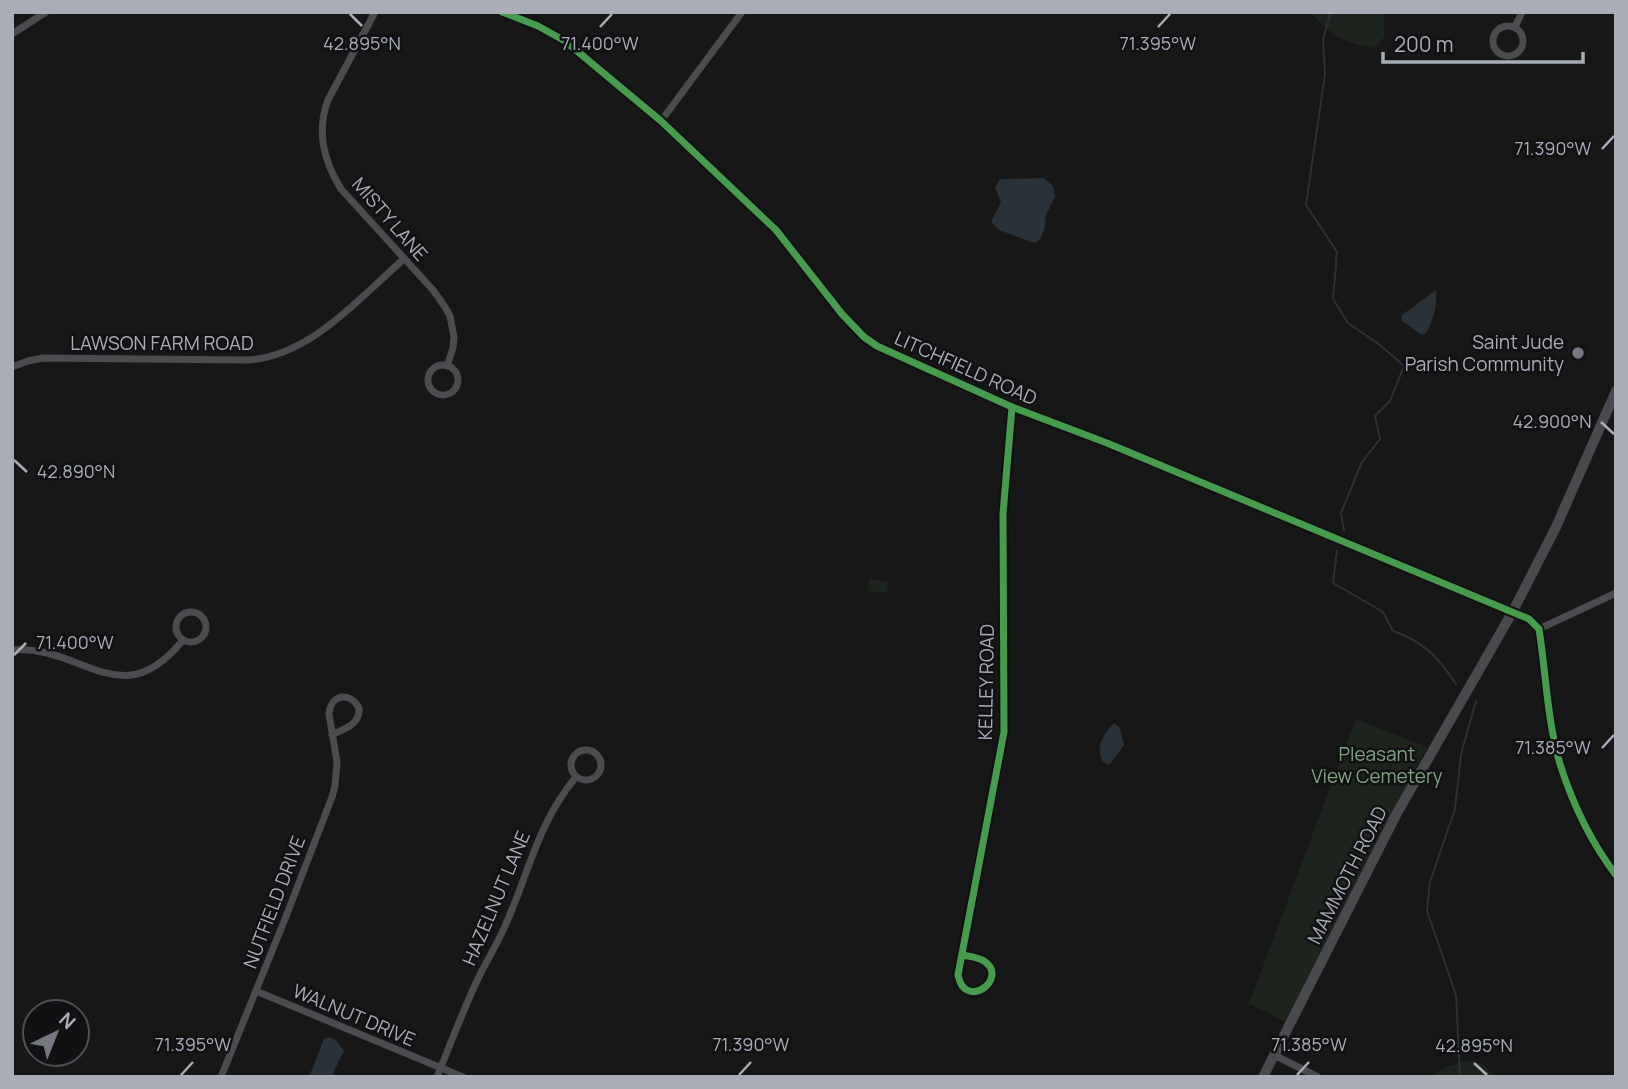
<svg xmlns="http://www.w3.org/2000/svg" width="1628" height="1089" viewBox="0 0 1628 1089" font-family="Manrope,sans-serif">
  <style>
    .green { fill: #1d241e }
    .water { fill: #2a3239 }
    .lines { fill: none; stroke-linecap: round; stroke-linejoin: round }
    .stream { stroke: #2a3239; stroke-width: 2 }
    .street { stroke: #4b4c50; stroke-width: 7 }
    .secondary { stroke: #4a4a4e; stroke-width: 10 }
    .cycleway-casing { stroke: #111113; stroke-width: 11 }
    .cycleway { stroke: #469c4c; stroke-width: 7 }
    .ticks { fill: none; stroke: #a8adb8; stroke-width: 2.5 }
    .poi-dot { fill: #757880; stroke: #111113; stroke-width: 2.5 }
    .labels { text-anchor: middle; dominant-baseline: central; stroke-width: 5; stroke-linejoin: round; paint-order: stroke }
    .street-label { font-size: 19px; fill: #a8adb8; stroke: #111113 }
    .poi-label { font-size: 19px; fill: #a8adb8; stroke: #111113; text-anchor: end }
    .park-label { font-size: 19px; fill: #7fa381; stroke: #111113 }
    .ticks-label { font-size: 18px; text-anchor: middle; fill: #a8adb8; stroke: #111113; stroke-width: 5; stroke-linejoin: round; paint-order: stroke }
  </style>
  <rect width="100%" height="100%" fill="#171717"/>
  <!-- green -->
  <g class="green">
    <path d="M1310,12h74v25l-9,11c-32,-5 -43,-12 -65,-36z"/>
    <polygon points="869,579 888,581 887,593 868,591"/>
    <polygon points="1356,719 1427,747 1287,1023 1249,1003"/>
    <polygon points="1471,1060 1487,1068 1493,1077 1432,1077 1448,1066"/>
  </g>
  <!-- water -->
  <g class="water">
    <polygon points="1043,178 1053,186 1055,197 1046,215 1045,227 1040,240 1034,243 999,230 991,222 1001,202 995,188 1000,179"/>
    <path d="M1436,290c1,17 -2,28 -10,43l-4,2 -20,-14v-6z"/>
    <path d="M1114,723l6,5 4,17 -15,20 -6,-3c-8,-15 0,-27 11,-39z"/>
    <polygon points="329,1037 336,1040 344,1051 331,1077 309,1077 324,1039"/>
  </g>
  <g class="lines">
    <!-- stream -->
    <g class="stream">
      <polyline points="1331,12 1323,39 1325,74 1306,205 1337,252 1333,299 1348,323 1380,345 1404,366 1390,401 1375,416 1380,439 1362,462 1341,513 1344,531"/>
      <path d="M1337,551l-4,32 50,29 10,19c30,10 46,27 63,53"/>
      <polyline points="1460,1077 1456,995 1427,911 1430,882 1455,809 1461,754 1476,701"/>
    </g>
    <!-- street -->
    <g class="street">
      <path d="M375,12l-47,88c-12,32 -4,61 13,89l92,101 12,17 5,9 4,21 -1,11 -6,18"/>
      <circle cx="1508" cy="41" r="15"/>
      <polyline points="1515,27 1522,12"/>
      <polyline points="12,34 46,12"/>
      <polyline points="661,121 742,12"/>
      <circle cx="443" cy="380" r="15"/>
      <path d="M12,367l16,-6 15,-3 203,2c63,-2 113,-62 158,-101"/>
      <circle cx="191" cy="627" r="15"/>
      <polyline points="1539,629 1616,593"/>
      <path d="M12,650c71,-6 109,67 171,-10"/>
      <circle cx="586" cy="765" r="15"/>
      <path d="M962,955c6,1 16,2 22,6 26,17 -19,51 -26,14l46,-243 -1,-218 9,-107"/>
      <polyline points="256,991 463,1077"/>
      <polyline points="1274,1055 1318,1077"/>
      <path d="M221,1077l66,-163 45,-117 3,-11 2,-24 -8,-48c2,-20 21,-23 30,-6 1,17 -14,20 -27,27"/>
      <path d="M437,1077c13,-32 25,-64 39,-94 9,-20 21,-38 29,-57 24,-53 33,-104 71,-149"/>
    </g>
    <!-- secondary -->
    <g class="secondary">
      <path d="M502,12l36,14 27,15 96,80 115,109 66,84 22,23 13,9 135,61 95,36 422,176 10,10c7,44 8,91 21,135 13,41 30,77 56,111"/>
      <polyline points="1263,1077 1397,813 1513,611 1556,527 1616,391"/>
    </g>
    <!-- cycleway casing -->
    <g class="cycleway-casing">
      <g id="cycleway">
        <path d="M502,12l36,14 27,15 96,80 115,109 66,84 22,23 13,9 135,61 95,36 422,176 10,10c7,44 8,91 21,135 13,41 30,77 56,111"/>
        <path d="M962,955c6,1 16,2 22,6 26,17 -19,51 -26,14l46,-243 -1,-218 9,-107"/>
      </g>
    </g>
    <!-- cycleway -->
    <use href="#cycleway" class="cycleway"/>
  </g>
  <!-- ticks -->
  <path class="ticks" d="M350,14l12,12M600,27l12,-13M1158,27l12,-13M1602,149l12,-13M1601,422l13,12M14,460l13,12M14,655l12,-12M1602,748l12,-13M1474,1063l13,12M181,1075l12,-13M739,1075l12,-13M1297,1075l12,-13"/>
  <!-- markers -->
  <circle class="poi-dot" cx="1578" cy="353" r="7"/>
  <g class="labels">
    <!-- street labels -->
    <g class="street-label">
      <text transform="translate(390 219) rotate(49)">MISTY LANE</text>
      <text x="162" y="343">LAWSON FARM ROAD</text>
      <text transform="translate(966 368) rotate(24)">LITCHFIELD ROAD</text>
      <text transform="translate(986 682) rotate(-89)">KELLEY ROAD</text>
      <text transform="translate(1347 875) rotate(-63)">MAMMOTH ROAD</text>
      <text transform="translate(496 898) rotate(-67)">HAZELNUT LANE</text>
      <text transform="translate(274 902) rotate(-69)">NUTFIELD DRIVE</text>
      <text transform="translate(354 1015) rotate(23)">WALNUT DRIVE</text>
    </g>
    <!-- poi labels -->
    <g class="poi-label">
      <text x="1564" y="342">Saint Jude<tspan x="1564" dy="22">Parish Community</tspan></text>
    </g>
    <!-- park labels -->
    <g class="park-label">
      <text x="1377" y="754">Pleasant<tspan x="1377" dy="22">View Cemetery</tspan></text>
    </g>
  </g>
  <g class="ticks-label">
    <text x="362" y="50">42.895°N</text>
    <text x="600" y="50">71.400°W</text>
    <text x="1158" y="50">71.395°W</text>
    <text x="1553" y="155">71.390°W</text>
    <text x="1552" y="428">42.900°N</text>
    <text x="76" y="478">42.890°N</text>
    <text x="75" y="649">71.400°W</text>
    <text x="1553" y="754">71.385°W</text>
    <text x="193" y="1051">71.395°W</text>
    <text x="751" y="1051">71.390°W</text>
    <text x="1309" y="1051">71.385°W</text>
    <text x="1474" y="1052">42.895°N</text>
  </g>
  <!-- border -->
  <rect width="1628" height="1089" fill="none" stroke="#a8adb8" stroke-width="28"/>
  <!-- north arrow -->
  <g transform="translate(56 1033) rotate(43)"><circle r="33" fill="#111113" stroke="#4d4f55" stroke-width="2"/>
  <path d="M0-5L12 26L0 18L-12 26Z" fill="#757880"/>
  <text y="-10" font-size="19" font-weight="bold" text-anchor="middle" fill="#a8adb8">N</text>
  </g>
  <!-- scale -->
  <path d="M1383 52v10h200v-10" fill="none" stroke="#a8adb8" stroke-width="3.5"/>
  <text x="1394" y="52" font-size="21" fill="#a8adb8" stroke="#111113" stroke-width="5" paint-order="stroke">200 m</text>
</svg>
